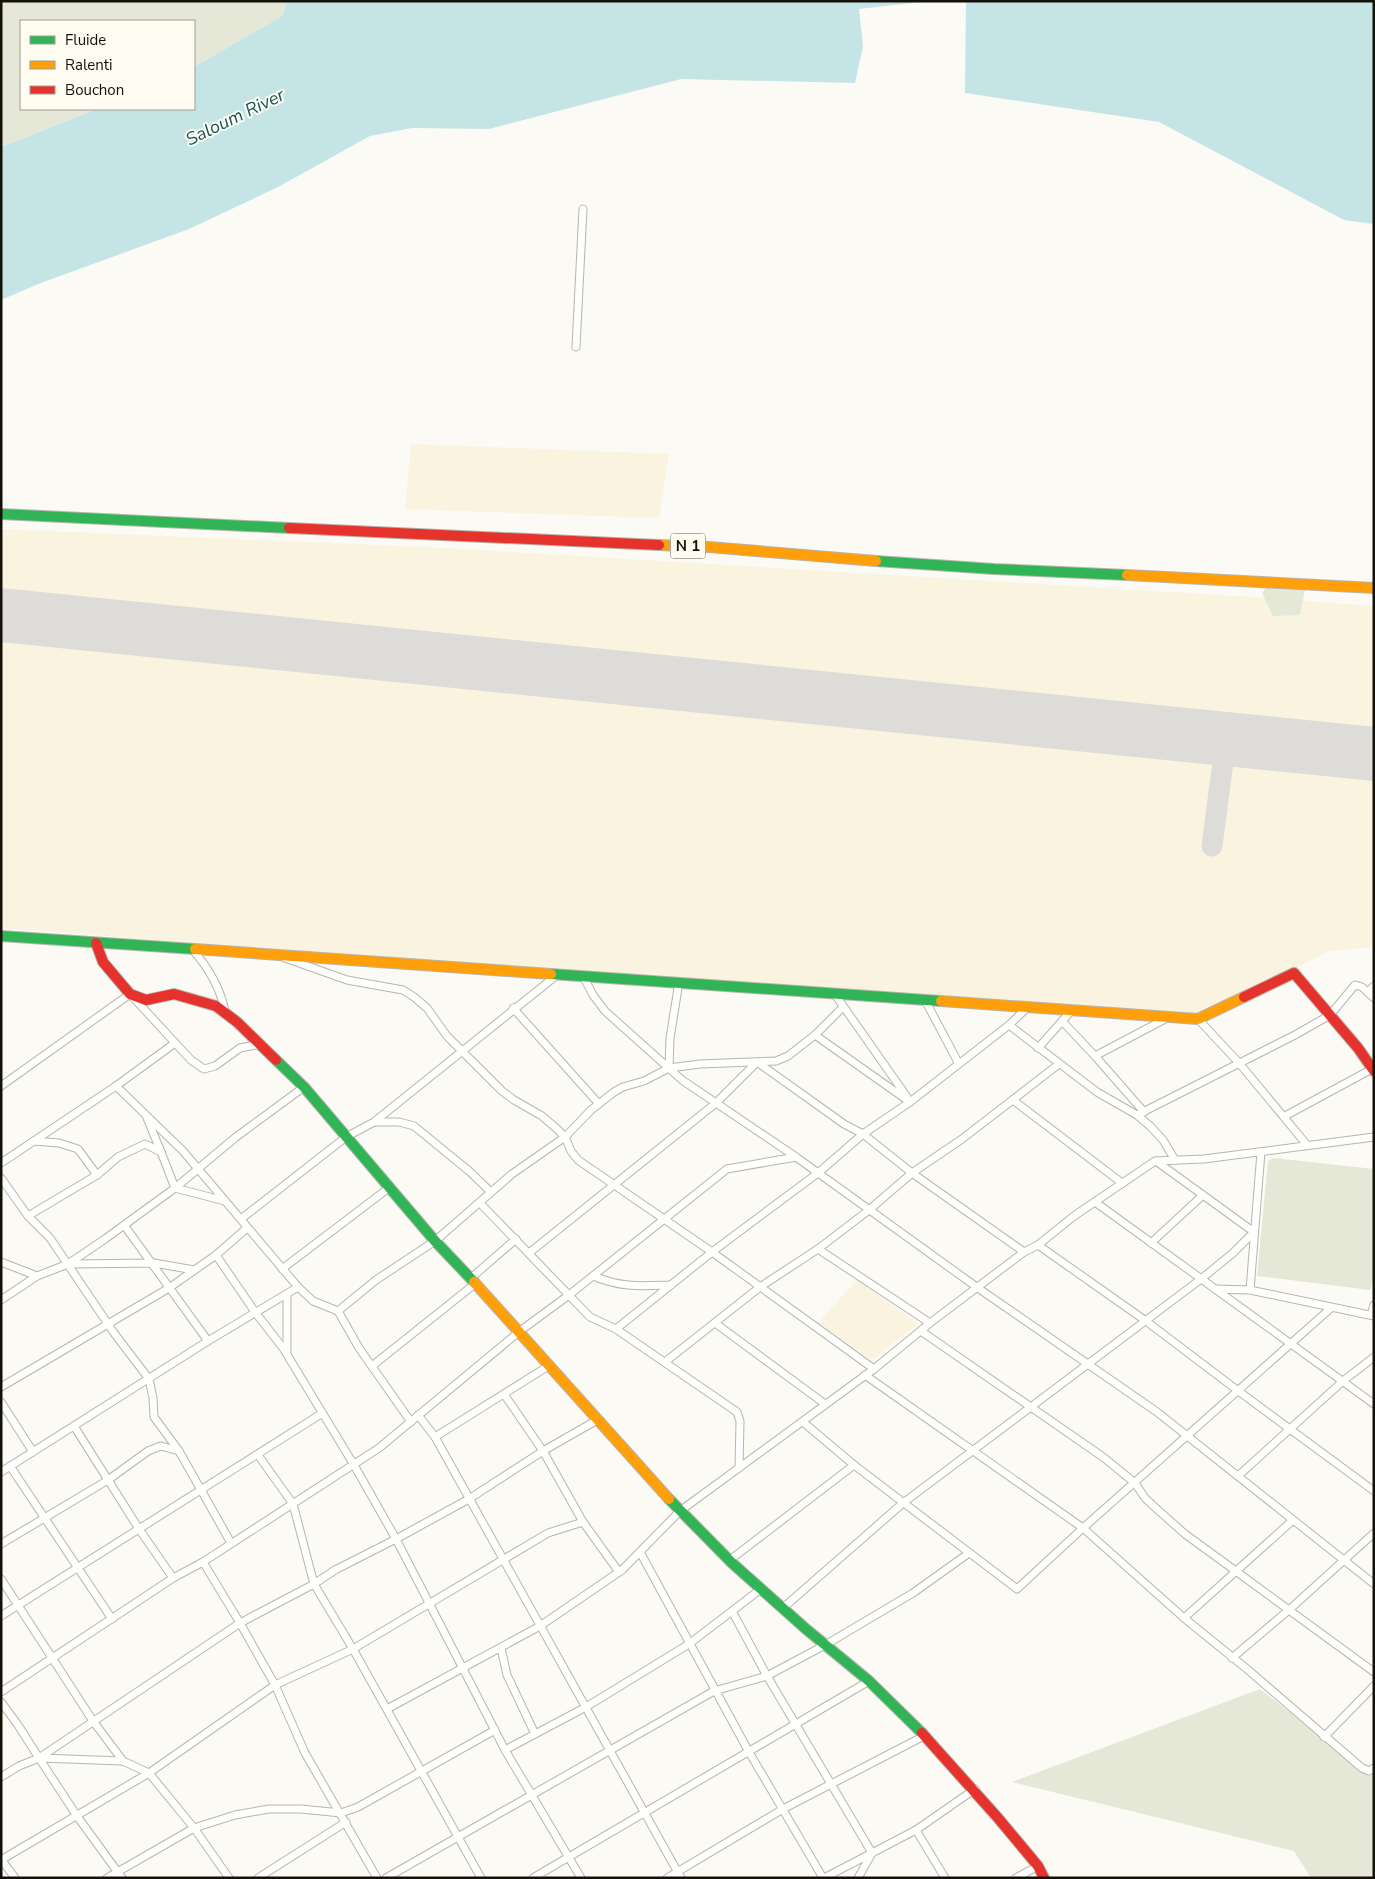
<svg xmlns="http://www.w3.org/2000/svg" width="1375" height="1879" viewBox="0 0 1375 1879" font-family="'Nunito Sans',sans-serif">
  <style>
    .built { fill: #faf3e0 }
    .green { fill: #e6e8d7 }
    .water { fill: #c4e4e5 }
    .lines { fill: none; stroke-linecap: round; stroke-linejoin: round }
    .taxiway { stroke: #dddcd8; stroke-width: 21 }
    .runway { stroke: #dddcd8; stroke-width: 54 }
    .street-casing { stroke: #b7b5ae; stroke-width: 9 }
    .fast-casing { stroke: #b7b5ae; stroke-width: 12 }
    .slow-casing { stroke: #b7b5ae; stroke-width: 12 }
    .jam-casing { stroke: #b7b5ae; stroke-width: 12 }
    .street { stroke: #fefefd; stroke-width: 7 }
    .fast { stroke: #30b455; stroke-width: 10 }
    .slow { stroke: #ff9f0a; stroke-width: 10 }
    .jam { stroke: #e5322d; stroke-width: 10 }
    .labels { text-anchor: middle; dominant-baseline: central; stroke-width: 4; stroke-linejoin: round; paint-order: stroke }
    .shield { fill: #fefbf1; stroke: #5a574f; stroke-width: 1 }
    .shield-label { font-size: 15px; font-weight: bold; fill: #141109 }
    .water-label { font-size: 18px; font-style: italic; fill: #14545a; stroke: #fefbf1 }
  </style>
  <rect width="100%" height="100%" fill="#fbfaf4"/>
  <!-- built -->
  <g class="built">
    <polygon points="411,444 669,454 659,518 405,509"/>
    <polygon points="1,529 446,548 1253,597 1374,606 1374,947 1329,951 1201,1016 1187,1017 1,928"/>
    <polygon points="857,1280 918,1324 872,1360 818,1323"/>
  </g>
  <!-- green -->
  <g class="green">
    <polygon points="1,1 287,1 282,16 194,67 194,21 21,21 21,109 96,109 1,147"/>
    <polygon points="1269,584 1305,590 1300,615 1273,616 1262,593"/>
    <polygon points="1274,1158 1374,1169 1374,1278 1370,1290 1257,1276 1268,1161"/>
    <polygon points="1260,1689 1367,1772 1374,1770 1374,1878 1311,1878 1294,1851 1012,1782"/>
  </g>
  <!-- water -->
  <g class="water">
    <polygon points="287,1 930,1 859,9 863,46 855,83 681,79 489,129 412,128 370,136 278,187 189,229 38,284 1,300 1,147 96,109 194,109 194,67 282,16"/>
    <polygon points="966,1 1374,1 1374,224 1344,220 1159,122 965,93"/>
  </g>
  <g class="lines">
    <!-- taxiway -->
    <polyline class="taxiway" points="1212,846 1226,739"/>
    <!-- runway -->
    <polyline class="runway" points="1,615 1374,754"/>
    <!-- street casing -->
    <g class="street-casing">
      <g id="street">
        <polyline points="576,347 583,209"/>
        <path d="M192,949c16,18 28,38 33,62"/>
        <polyline points="285,958 347,980 403,990 414,997 427,1008 447,1036 502,1091 514,1100 542,1116 557,1129 565,1137 571,1151 578,1160 712,1252 874,1369"/>
        <polyline points="583,976 593,995 605,1011 682,1080 796,1157 978,1288 1157,1412 1374,1584"/>
        <polyline points="1368,992 1374,986"/>
        <polyline points="834,993 907,1097"/>
        <polyline points="925,1000 959,1064"/>
        <polyline points="513,1008 599,1104"/>
        <polyline points="1198,1019 1239,1063 1307,1145"/>
        <polyline points="1062,1021 1095,1056 1144,1112"/>
        <polyline points="1009,1025 1097,1092 1137,1115 1150,1126 1163,1140 1175,1160"/>
        <polyline points="815,1035 843,1007"/>
        <polyline points="175,1043 116,1086 183,1151 298,1287 313,1301 338,1311 359,1348 411,1422"/>
        <polyline points="1038,1048 1072,1010"/>
        <polyline points="1095,1056 1169,1017"/>
        <polyline points="757,1062 844,1124 863,1134 912,1173 1024,1252"/>
        <polyline points="669,1068 700,1064 776,1061 788,1056 815,1035 910,1102"/>
        <polyline points="1,1086 130,994 191,1060 204,1069 215,1066 240,1048 261,1044"/>
        <polyline points="1013,1100 1122,1183"/>
        <polyline points="1137,1115 1295,1035 1330,1015 1355,985 1362,987 1374,998"/>
        <polyline points="1285,1116 1372,1069"/>
        <polyline points="147,1118 161,1152"/>
        <polyline points="375,1122 399,1122 414,1126 469,1171 491,1192"/>
        <polyline points="34,1141 59,1143 78,1149 97,1175"/>
        <polyline points="1,1163 116,1086"/>
        <polyline points="1,1178 28,1216 50,1238 114,1333 149,1379 153,1398 154,1417 179,1451 231,1543"/>
        <polyline points="1095,1202 1374,1404"/>
        <polyline points="480,1203 590,1317 616,1329 737,1412 740,1421 739,1468"/>
        <polyline points="28,1216 97,1175 118,1157 145,1144 161,1152 175,1188 225,1201"/>
        <polyline points="241,1219 346,1137 374,1122 557,975"/>
        <polyline points="124,1225 208,1341"/>
        <polyline points="1151,1243 1203,1195"/>
        <polyline points="1038,1245 1146,1321 1237,1390 1374,1491"/>
        <polyline points="818,1249 930,1323"/>
        <polyline points="529,1253 716,1103 757,1062"/>
        <polyline points="216,1255 255,1312 283,1348 354,1465 396,1539 505,1750 581,1878"/>
        <polyline points="1,1262 37,1276"/>
        <polyline points="69,1264 154,1263 194,1270"/>
        <polyline points="282,1269 390,1187"/>
        <path d="M593,1276c30,12 46,10 78,9"/>
        <polyline points="471,1278 516,1239"/>
        <polyline points="1215,1289 1250,1290 1374,1316"/>
        <polyline points="1250,1290 1261,1152"/>
        <polyline points="1,1300 37,1276 68,1264 105,1239 175,1188 236,1137 304,1087"/>
        <polyline points="338,1311 376,1280 435,1241 512,1174 565,1137 591,1110 614,1092 623,1087 644,1081 669,1068 670,1038 679,982"/>
        <polyline points="1371,1315 1374,1305"/>
        <polyline points="715,1323 825,1404"/>
        <polyline points="616,1329 712,1252 818,1173 863,1134 910,1102 1009,1025 1027,1008"/>
        <polyline points="921,1331 1103,1457 1135,1483 1145,1498 1159,1511 1185,1534 1374,1672"/>
        <polyline points="287,1353 287,1294"/>
        <polyline points="665,1362 760,1287 818,1249 869,1210 912,1173 962,1139 1059,1064"/>
        <polyline points="372,1366 476,1283"/>
        <polyline points="865,1375 1083,1528 1184,1618 1247,1669 1362,1768 1369,1771 1374,1768"/>
        <polyline points="1,1387 169,1288 216,1255 247,1228"/>
        <polyline points="504,1394 543,1451 583,1522 619,1572"/>
        <polyline points="1,1402 33,1452"/>
        <polyline points="418,1415 435,1437 681,1878"/>
        <polyline points="803,1422 854,1465 1017,1589 1083,1528 1331,1308"/>
        <polyline points="74,1426 139,1529 173,1578"/>
        <polyline points="435,1437 550,1365"/>
        <polyline points="258,1455 293,1504 314,1584 353,1649 481,1878"/>
        <polyline points="10,1466 112,1619"/>
        <polyline points="1,1472 208,1341 298,1287"/>
        <polyline points="1238,1476 1343,1381 1374,1357"/>
        <polyline points="1,1544 108,1480 148,1451 161,1446 179,1451"/>
        <polyline points="640,1552 749,1752 823,1878"/>
        <polyline points="730,1560 854,1465"/>
        <polyline points="203,1562 240,1623 275,1685 305,1753 377,1878"/>
        <polyline points="1,1579 93,1721 123,1761"/>
        <polyline points="783,1608 903,1503 1201,1279 1233,1253 1254,1232 1156,1161"/>
        <polyline points="732,1611 767,1676 872,1853 858,1878"/>
        <polyline points="1,1616 321,1414"/>
        <polyline points="1184,1618 1293,1520"/>
        <polyline points="501,1648 507,1675 535,1734"/>
        <polyline points="1232,1658 1290,1609 1374,1533"/>
        <polyline points="1,1692 173,1578 203,1562 379,1448 520,1331 569,1295 727,1169 796,1157"/>
        <polyline points="1,1702 18,1725 39,1758 123,1761 149,1773 194,1828 229,1878"/>
        <polyline points="387,1709 540,1626 622,1570 680,1511 874,1369 930,1323 1024,1252 1038,1245 1074,1216 1155,1161 1204,1159 1374,1137"/>
        <polyline points="1324,1737 1374,1686"/>
        <polyline points="505,1750 586,1707 689,1644 762,1588"/>
        <polyline points="39,1758 77,1816 122,1878"/>
        <polyline points="1,1777 19,1766 39,1758 240,1623 314,1584 335,1570 396,1539 469,1499 543,1451 599,1419"/>
        <polyline points="1,1859 15,1878"/>
        <polyline points="1,1860 149,1773 275,1685 353,1649 548,1533 583,1522"/>
        <polyline points="107,1878 194,1828 235,1815 269,1809 301,1809 341,1813 358,1807 495,1730"/>
        <polyline points="258,1878 346,1822"/>
        <polyline points="386,1878 714,1691 767,1676 825,1645 913,1593 969,1553"/>
        <polyline points="533,1878 869,1681"/>
        <polyline points="667,1878 783,1809 924,1736"/>
        <polyline points="824,1878 916,1830"/>
        <polyline points="945,1878 916,1830 975,1789"/>
        <polyline points="1016,1878 1038,1866"/>
      </g>
    </g>
    <!-- fast casing -->
    <g class="fast-casing">
      <g id="fast">
        <polyline points="1,514 289,528"/>
        <polyline points="876,561 994,569 1127,575"/>
        <polyline points="1,936 195,949"/>
        <polyline points="551,974 941,1001"/>
        <polyline points="276,1060 304,1087 435,1241 474,1282"/>
        <polyline points="669,1499 732,1563 806,1629 869,1681 922,1733"/>
      </g>
    </g>
    <!-- slow casing -->
    <g class="slow-casing">
      <g id="slow">
        <polyline points="659,545 709,547 876,561"/>
        <polyline points="1127,575 1374,588"/>
        <polyline points="195,949 551,974"/>
        <polyline points="941,1001 1198,1019 1244,997"/>
        <polyline points="474,1282 669,1499"/>
      </g>
    </g>
    <!-- jam casing -->
    <g class="jam-casing">
      <g id="jam">
        <polyline points="289,528 659,545"/>
        <polyline points="96,943 103,962 130,994 146,1000 174,994 216,1006 237,1022 276,1060"/>
        <polyline points="1244,997 1294,973 1358,1048 1374,1071"/>
        <polyline points="922,1733 998,1818 1038,1866 1044,1878"/>
      </g>
    </g>
    <!-- street -->
    <use href="#street" class="street"/>
    <!-- fast -->
    <use href="#fast" class="fast"/>
    <!-- slow -->
    <use href="#slow" class="slow"/>
    <!-- jam -->
    <use href="#jam" class="jam"/>
  </g>
  <g class="labels">
    <!-- shield labels -->
    <rect class="shield" x="670.5" y="533.5" width="35" height="25" rx="4"/>
    <g class="shield-label">
      <text x="688" y="546">N 1</text>
    </g>
    <!-- water labels -->
    <g class="water-label">
      <text transform="translate(235 117) rotate(-26)">Saloum River</text>
    </g>
  </g>
  <!-- border -->
  <rect width="1375" height="1879" fill="none" stroke="#141109" stroke-width="5"/>
  <!-- legend -->
  <rect x="20" y="20" width="175" height="90" fill="#fefbf1" stroke="#a09d94"/>
  <rect x="30" y="36" width="25" height="8" fill="#30b455" stroke="#a09d94"/>
  <text x="65" y="45" font-size="15" fill="#141109">Fluide</text>
  <rect x="30" y="61" width="25" height="8" fill="#ff9f0a" stroke="#a09d94"/>
  <text x="65" y="70" font-size="15" fill="#141109">Ralenti</text>
  <rect x="30" y="86" width="25" height="8" fill="#e5322d" stroke="#a09d94"/>
  <text x="65" y="95" font-size="15" fill="#141109">Bouchon</text>
</svg>
